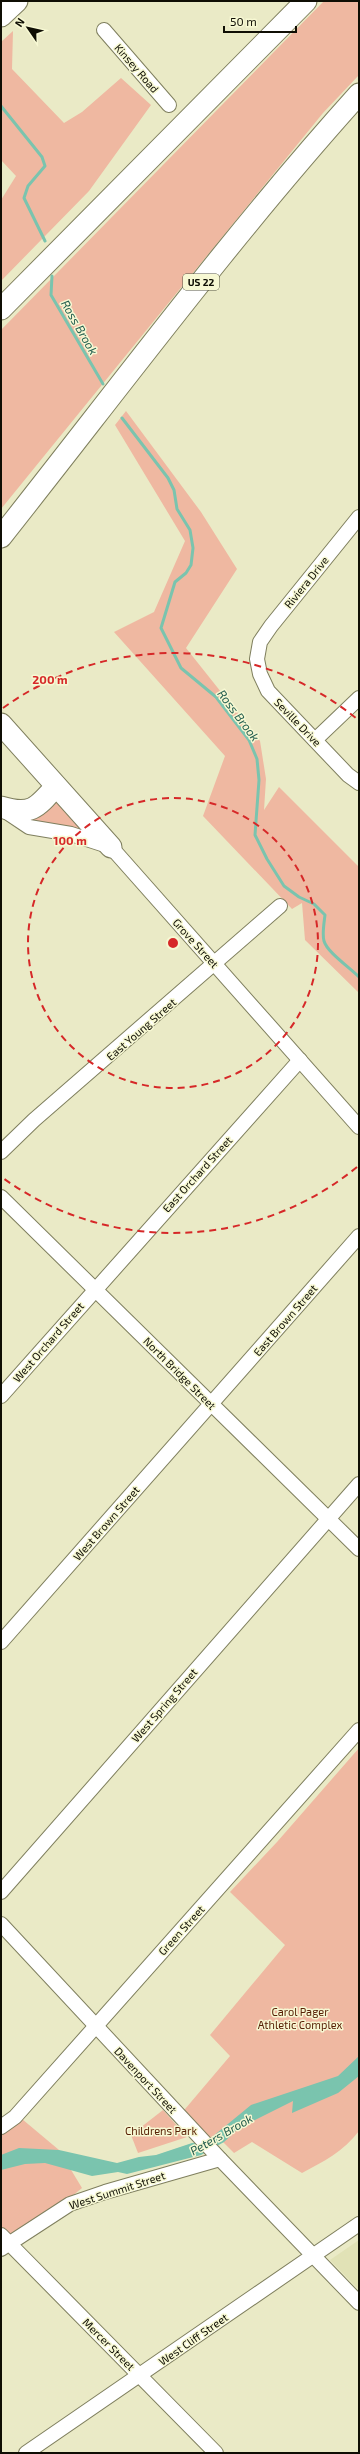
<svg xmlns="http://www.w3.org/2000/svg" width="360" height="2454" viewBox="0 0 360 2454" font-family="'Exo 2',sans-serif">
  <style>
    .built { fill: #e1e2b6 }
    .green { fill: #efb8a1 }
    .water { fill: #7ac4ae }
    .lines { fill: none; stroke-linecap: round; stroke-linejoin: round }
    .stream { stroke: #7ac4ae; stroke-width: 3 }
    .minor-casing { stroke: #7f7f5e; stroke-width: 16 }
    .highway-casing { stroke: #7f7f5e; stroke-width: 23 }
    .minor { stroke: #fff; stroke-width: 14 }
    .highway { stroke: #fff; stroke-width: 21 }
    .ring { fill: none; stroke: #d62828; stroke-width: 2; stroke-dasharray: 7 5 }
    .labels { text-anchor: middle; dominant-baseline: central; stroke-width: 3; stroke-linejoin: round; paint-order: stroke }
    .shield { fill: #f7f8d3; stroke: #555442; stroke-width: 1 }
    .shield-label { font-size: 10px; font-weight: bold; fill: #0f0e04 }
    .street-label { font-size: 11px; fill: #0f0e04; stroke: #f7f8d3 }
    .park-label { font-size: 11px; fill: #582106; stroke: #f7f8d3 }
    .water-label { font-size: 12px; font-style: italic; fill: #225d4e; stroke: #f7f8d3 }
    .centre { fill: #d62828; stroke: #f7f8d3; stroke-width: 2 }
    .ring-label { font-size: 12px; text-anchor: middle; font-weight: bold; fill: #d62828; stroke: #f7f8d3; stroke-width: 3; stroke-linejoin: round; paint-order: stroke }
  </style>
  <rect width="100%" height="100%" fill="#eaeac6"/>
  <!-- built -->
  <polygon class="built" points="359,2240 359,2290 330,2260"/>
  <!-- green -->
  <g class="green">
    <polygon points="324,1 359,1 359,75 323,113 1,509 1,330"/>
    <polygon points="13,31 12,69 64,123 82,112 121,78 151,105 89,191 1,281 1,200 16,176 1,160 1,42"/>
    <polygon points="126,411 201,512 237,569 186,648 260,741 266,779 264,810 279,787 359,867 359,993 305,940 302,903 292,909 203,816 225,756 114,632 154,612 185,541 115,425"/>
    <polygon points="56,802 59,803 83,831 36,824 29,819 41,815"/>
    <path d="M359,1748v383c-15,20 -36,31 -57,42l-50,-31 -18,11 -18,-18 -10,7 -26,-27 50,-59 -20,-21 75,-90 -55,-53 47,-50z"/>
    <polygon points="163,2110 187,2137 138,2153 131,2135"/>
    <polygon points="22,2119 59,2150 82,2188 12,2245 1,2234 1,2134"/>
  </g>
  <!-- water -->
  <polygon class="water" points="359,2056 359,2076 338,2093 292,2113 293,2101 239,2128 224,2142 201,2155 127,2174 118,2172 92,2176 45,2163 25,2164 1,2170 1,2155 19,2148 59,2150 117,2163 139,2157 156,2155 192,2143 206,2142 251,2105 338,2076"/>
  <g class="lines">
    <!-- stream -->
    <g class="stream">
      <polyline points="1,106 42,157 45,166 28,186 24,198 45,241"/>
      <polyline points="52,276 51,295 103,384"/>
      <path d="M122,418l46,60 6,12 3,19 13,21 3,18 -2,17 -5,8 -11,9 -14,46 20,40 35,29 33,43 8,19 2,21 -4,55 12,24 17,27 15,11 15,7 11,11c-1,8 -3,19 -1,26 3,11 25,26 35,36"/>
    </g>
    <!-- minor casing -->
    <g class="minor-casing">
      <g id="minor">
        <polyline points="104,30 169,105"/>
        <polyline points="359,517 271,626 260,642 257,659 260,674 268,691 348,775 359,783"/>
        <polyline points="315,740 359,698"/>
        <polyline points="2,809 29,827 71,834 111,847 359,1127"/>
        <polyline points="1,1152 34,1120 280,906"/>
        <polyline points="1,1197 359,1549"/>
        <polyline points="1,1396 300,1060"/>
        <polyline points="1,1642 359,1236"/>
        <polyline points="1,1892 359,1484"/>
        <polyline points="1,1924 220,2159 359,2303"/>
        <polyline points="1,2127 15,2117 359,1730"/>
        <polyline points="1,2235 216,2453"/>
        <polyline points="1,2249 70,2204 105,2192 220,2159"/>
        <polyline points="26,2453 359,2224"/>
      </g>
    </g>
    <!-- highway casing -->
    <g class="highway-casing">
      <g id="highway">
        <polyline points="1,16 17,1"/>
        <polyline points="1,309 306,1"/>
        <path d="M1,537c118,-149 231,-302 358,-443"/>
        <polyline points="1,724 111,847"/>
        <path d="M1,807c30,9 36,1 55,-21"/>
      </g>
    </g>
    <!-- minor -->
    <use href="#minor" class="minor"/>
    <!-- highway -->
    <use href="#highway" class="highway"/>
  </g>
  <!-- distance rings -->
  <g class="ring">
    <circle cx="173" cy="943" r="145"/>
    <path d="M357 1167A290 290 0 0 1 3 1178M3 708A290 290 0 0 1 357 719"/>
  </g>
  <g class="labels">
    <!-- shield labels -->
    <rect class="shield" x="183" y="274" width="36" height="16" rx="3"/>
    <g class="shield-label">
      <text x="201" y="282">US 22</text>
    </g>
    <!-- street labels -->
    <g class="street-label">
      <text transform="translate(137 68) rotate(49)">Kinsey Road</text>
      <text transform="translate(306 582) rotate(-51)">Riviera Drive</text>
      <text transform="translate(298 722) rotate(46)">Seville Drive</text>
      <text transform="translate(196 943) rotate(48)">Grove Street</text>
      <text transform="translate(141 1029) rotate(-41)">East Young Street</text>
      <text transform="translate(197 1174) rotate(-48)">East Orchard Street</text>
      <text transform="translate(285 1320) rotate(-49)">East Brown Street</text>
      <text transform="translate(48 1342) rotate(-49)">West Orchard Street</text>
      <text transform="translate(180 1373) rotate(45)">North Bridge Street</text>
      <text transform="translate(106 1523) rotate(-49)">West Brown Street</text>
      <text transform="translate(164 1705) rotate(-49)">West Spring Street</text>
      <text transform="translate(181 1930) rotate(-48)">Green Street</text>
      <text transform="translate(146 2080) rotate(47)">Davenport Street</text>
      <text transform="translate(117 2190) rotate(-18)">West Summit Street</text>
      <text transform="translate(193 2339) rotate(-35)">West Cliff Street</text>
      <text transform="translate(109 2344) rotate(45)">Mercer Street</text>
    </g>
    <!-- park labels -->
    <g class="park-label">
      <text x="300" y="2011">Carol Pager<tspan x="300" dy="13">Athletic Complex</tspan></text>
      <text x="161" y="2130">Childrens Park</text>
    </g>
    <!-- water labels -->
    <g class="water-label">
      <text transform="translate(80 327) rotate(60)">Ross Brook</text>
      <text transform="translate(239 715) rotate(53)">Ross Brook</text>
      <text transform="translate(221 2134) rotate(-30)">Peters Brook</text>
    </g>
  </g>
  <circle cx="173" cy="943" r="6" class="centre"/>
  <g class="ring-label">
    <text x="50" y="684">200 m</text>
    <text x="70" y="845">100 m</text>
  </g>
  <!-- border -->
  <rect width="360" height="2454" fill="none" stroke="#0f0e04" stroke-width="4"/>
  <!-- north arrow -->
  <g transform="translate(28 28) rotate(304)" stroke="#f7f8d3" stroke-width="3" paint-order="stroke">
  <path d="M0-3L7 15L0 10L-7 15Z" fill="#0f0e04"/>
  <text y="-6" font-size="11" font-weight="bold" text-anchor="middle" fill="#0f0e04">N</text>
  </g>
  <!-- scale -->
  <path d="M224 26v6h72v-6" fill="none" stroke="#0f0e04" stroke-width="2"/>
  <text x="230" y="26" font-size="12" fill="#0f0e04" stroke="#f7f8d3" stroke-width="3" paint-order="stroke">50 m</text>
</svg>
